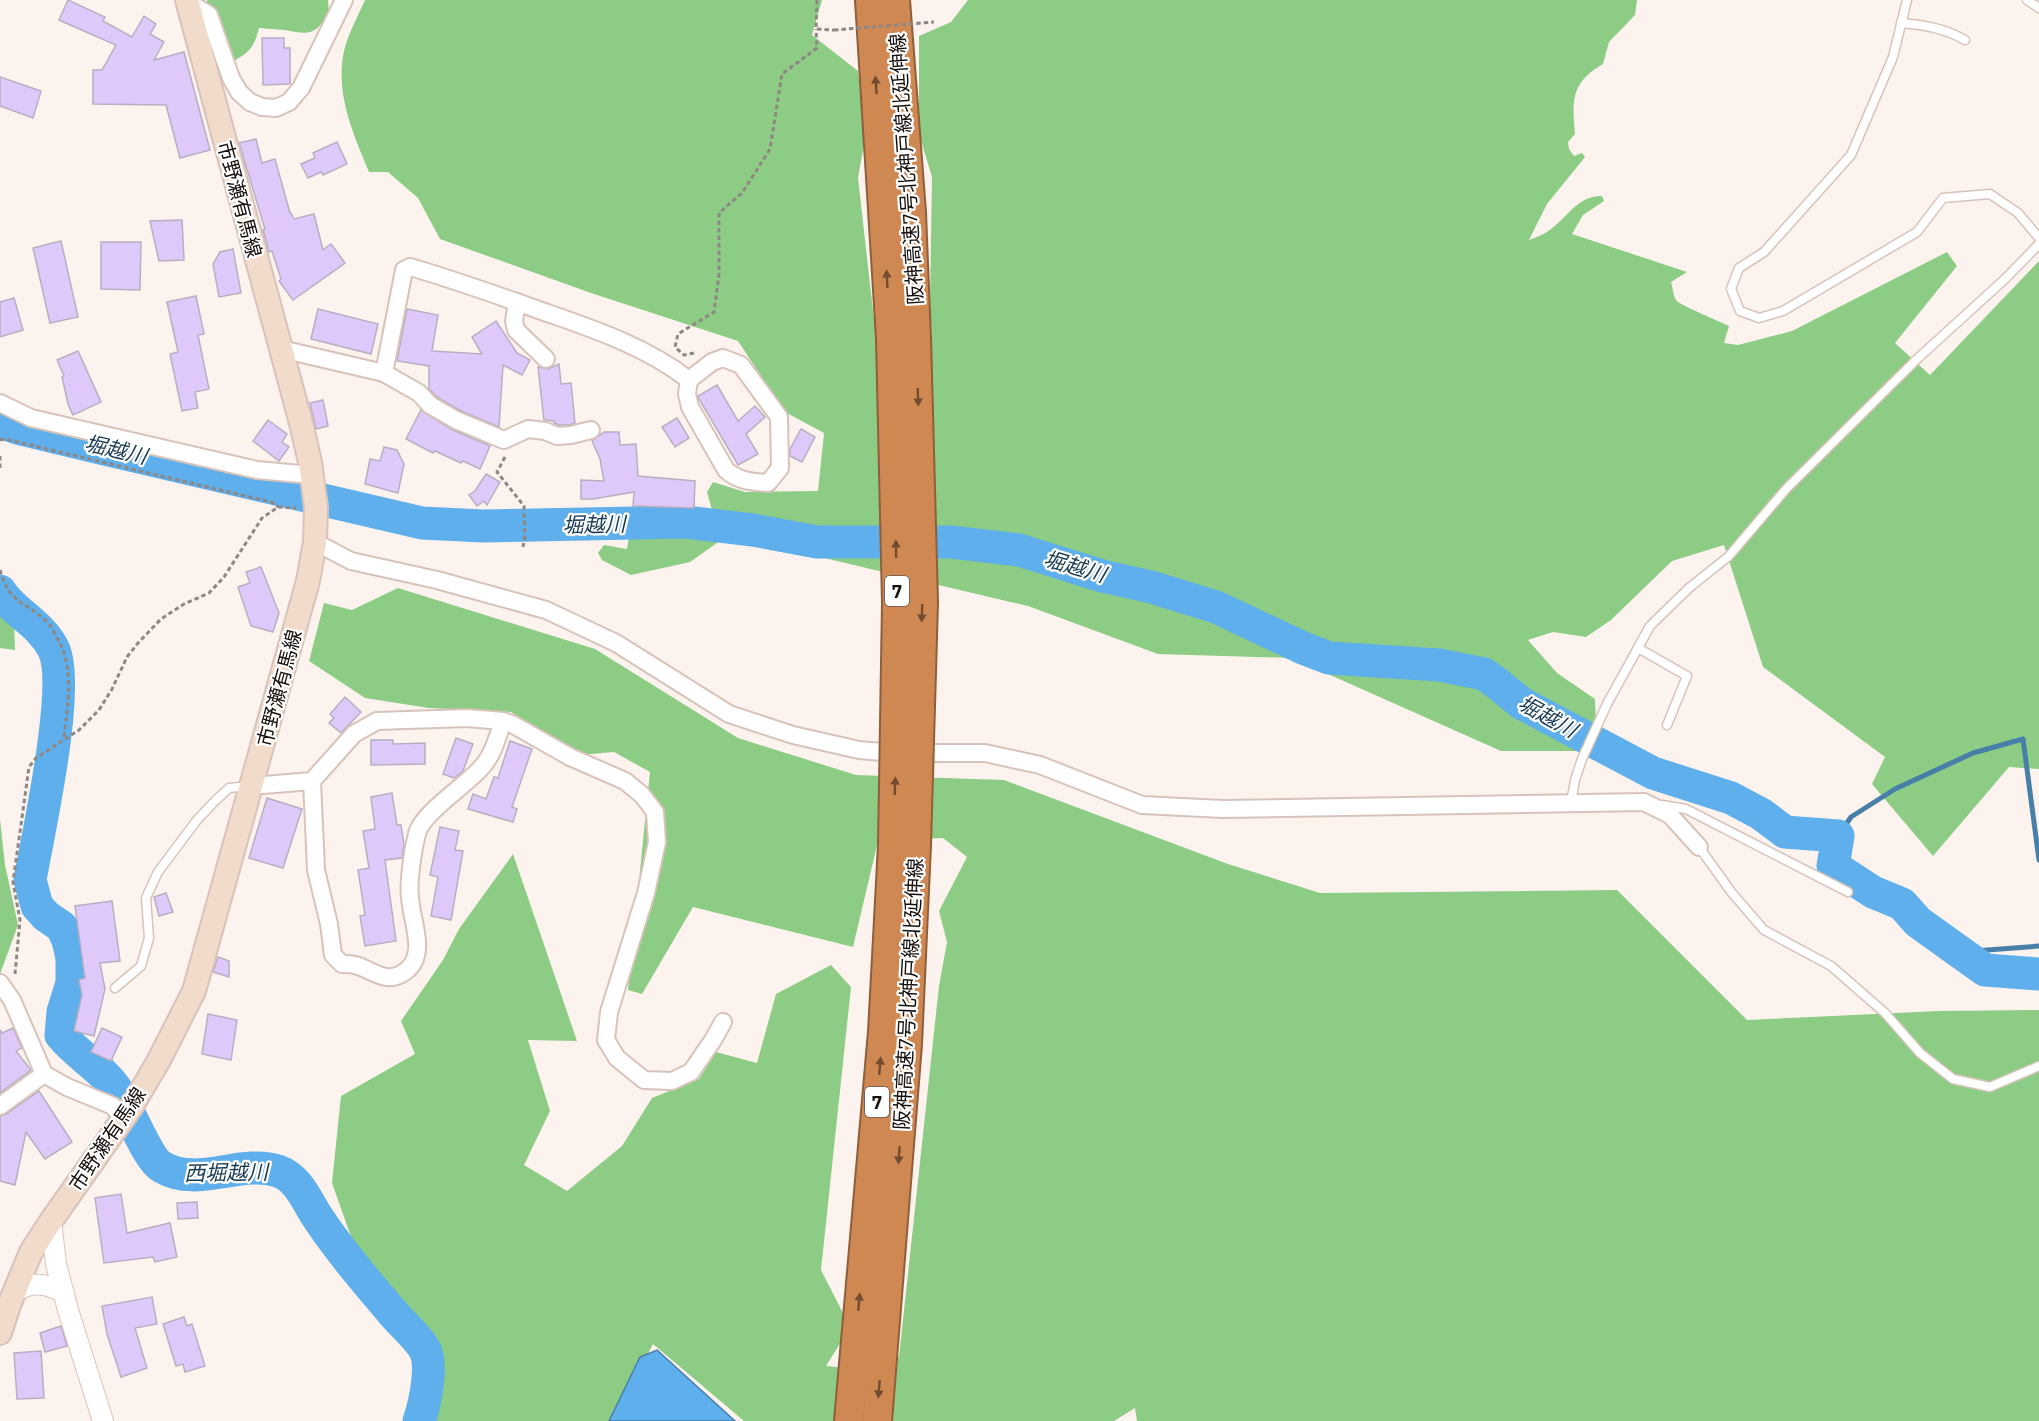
<svg xmlns="http://www.w3.org/2000/svg" width="2039" height="1421" viewBox="0 0 2039 1421" font-family="'IBM Plex Sans','Noto Sans JP',sans-serif">
  <style>
    .forest { fill: #8dcc84 }
    .water { fill: #5eafeb; stroke: #487fa8; stroke-width: 1.5 }
    .lines { fill: none; stroke-linecap: round; stroke-linejoin: round }
    .stream { stroke: #487fa8; stroke-width: 5 }
    .river { stroke: #5eafeb; stroke-width: 33 }
    .building { fill: #dfc9fa; stroke: #b7afc1; stroke-width: 1.5 }
    .service-casing { stroke: #d8c3ba; stroke-width: 11 }
    .minor-casing { stroke: #d8c3ba; stroke-width: 20 }
    .tertiary-casing { stroke: #d8c3ba; stroke-width: 22 }
    .secondary-casing { stroke: #d8c3ba; stroke-width: 26 }
    .motorway-casing { stroke: #8f5e3a; stroke-width: 32 }
    .path { stroke: #8f8783; stroke-width: 3; stroke-dasharray: 4.5 3; stroke-linecap: butt }
    .service { stroke: #fff; stroke-width: 8 }
    .minor { stroke: #fff; stroke-width: 16 }
    .tertiary { stroke: #fff; stroke-width: 20 }
    .secondary { stroke: #f1dbcb; stroke-width: 22 }
    .motorway { stroke: #d08853; stroke-width: 28 }
    .motorway-bridge-casing { stroke: #8f5e3a; stroke-width: 32; stroke-linecap: butt }
    .path-bridge { stroke: #8f8783; stroke-width: 3; stroke-dasharray: 4.5 3; stroke-linecap: butt }
    .motorway-bridge { stroke: #d08853; stroke-width: 28 }
    .oneway { fill: #734c30 }
    .labels { text-anchor: middle; dominant-baseline: central; stroke-width: 4.5; stroke-linejoin: round; paint-order: stroke }
    .shield { fill: #fff; stroke: #5c5755; stroke-width: 1.5 }
    .shield-label { font-size: 18px; font-weight: bold; fill: #160f0c }
    .street-label { font-size: 20px; fill: #160f0c; stroke: #fff }
    .water-label { font-size: 21px; font-style: italic; fill: #183a53; stroke: #fff }
  </style>
  <rect width="100%" height="100%" fill="#fcf3ef"/>
  <!-- forest -->
  <g class="forest">
    <path d="M207,0h121l1,13c-15,24 -20,21 -45,17 -8,-1 -17,-1 -25,-2 -5,19 -8,23 -25,33l-16,-4 -10,-24z"/>
    <path d="M365,0h457l-10,35 46,36 8,62 -8,45 18,159 56,3 -2,-40 2,-123 -13,-43v-98l32,-14 17,-22h669l-2,15 -26,27 -6,22c-32,19 -31,35 -28,70l-7,8 1,7 5,7 8,-3 3,4 -38,47 -18,36c8,-3 16,-6 22,-11 16,-12 28,-34 51,-33l2,5 -21,14 -11,19 115,38 -16,10c2,6 2,15 6,19 3,4 44,21 52,25l-5,17 14,2 54,-14 155,-79 10,14 -62,77 35,32 109,-114v508l-30,-2 -76,89 -61,-72 13,-27 -122,-90 -39,-122 -52,16 -61,59 -25,17 -33,-5 -25,8 29,33 38,26 2,52h-96l-209,-93 -134,-4 -130,-48 -242,-57 -62,-11 -34,24 -59,13 -29,-15 -4,-7 6,-8 23,4 3,-19 84,-13 -7,-25 6,-10 32,10 73,-1 6,-58 -39,-21 -47,-71 -147,-48 -151,-54 -22,-41 -30,-26h-19c-16,-39 -34,-78 -25,-121 4,-17 14,-35 21,-51z"/>
    <polygon points="398,588 595,649 738,738 856,775 1004,780 1228,864 1320,893 1617,890 1747,1020 1939,1011 2039,1010 2039,1421 1137,1421 1135,1408 1114,1421 744,1421 653,1344 613,1421 428,1421 434,1336 360,1262 332,1183 341,1096 415,1054 401,1021 443,960 459,929 513,854 577,1041 528,1040 550,1111 524,1165 567,1191 622,1146 652,1098 699,1079 716,1052 757,1063 776,994 831,965 851,987 821,1270 846,1319 841,1342 826,1366 846,1368 899,1357 939,986 947,942 939,911 967,857 943,838 878,841 853,947 693,907 642,994 628,990 650,772 614,752 580,755 511,712 429,708 365,698 309,661 324,603 352,610"/>
    <polygon points="0,608 14,619 15,650 0,648"/>
    <polygon points="0,819 5,865 18,925 0,974"/>
  </g>
  <!-- water -->
  <polygon class="water" points="657,1350 735,1421 609,1421 640,1357"/>
  <g class="lines">
    <!-- stream -->
    <g class="stream">
      <polyline points="1838,836 1851,817 1895,789 1973,753 2023,739 2039,860"/>
      <polyline points="1961,952 2039,946"/>
    </g>
    <!-- river -->
    <g class="river">
      <polyline points="0,422 21,429 100,448 422,523 483,526 686,522 753,530 817,542 951,542 1019,550 1102,576 1151,587 1216,607 1303,648 1329,658 1439,665 1484,674 1498,684 1521,703 1653,773 1731,798 1761,814 1785,832 1838,836 1833,866 1873,892 1902,904 1918,922 1985,970 2039,974"/>
      <path d="M0,591c14,22 39,31 53,57 19,35 -15,186 -23,232l7,26 9,10 16,11 6,13 4,18v25l-9,29 -2,23c16,20 41,33 55,54 11,16 32,71 46,78 36,21 78,-8 116,4 20,7 28,28 38,44 23,35 49,65 76,97 9,11 26,25 33,38 8,16 0,54 -6,71"/>
    </g>
  </g>
  <!-- building -->
  <g class="building">
    <polygon points="68,0 105,17 103,21 132,37 144,16 156,24 150,34 164,42 154,60 184,52 210,150 180,158 166,105 93,104 93,70 102,70 116,45 59,20"/>
    <polygon points="262,38 284,38 284,48 290,48 290,84 263,85"/>
    <polygon points="0,77 41,91 33,118 0,106"/>
    <polygon points="256,139 262,163 275,159 290,213 291,213 294,219 314,214 323,250 331,244 345,263 293,300 279,281 281,279 272,251 269,252 263,230 265,229 239,143"/>
    <polygon points="337,142 347,164 323,175 321,172 308,178 301,164 315,158 313,153"/>
    <polygon points="182,220 184,260 159,261 150,221"/>
    <polygon points="61,241 78,317 50,323 33,248"/>
    <polygon points="101,242 141,242 140,290 101,289"/>
    <polygon points="233,249 241,293 219,297 213,264 220,252"/>
    <polygon points="196,296 204,334 198,335 209,389 195,392 198,408 182,411 170,354 178,352 167,302"/>
    <polygon points="14,298 23,330 0,337 0,302"/>
    <polygon points="318,309 378,324 371,354 311,339"/>
    <polygon points="407,309 438,315 432,351 482,354 472,337 496,321 517,353 530,360 522,375 503,365 499,427 461,411 437,397 429,389 429,366 397,361"/>
    <polygon points="78,351 101,402 73,415 68,404 62,377 64,376 57,360"/>
    <polygon points="559,364 561,384 571,383 575,423 569,425 559,425 554,423 554,421 544,420 538,367 548,369"/>
    <polygon points="717,385 738,421 755,406 765,417 746,434 758,454 738,465 699,399 698,396"/>
    <polygon points="323,400 328,426 316,429 310,403"/>
    <polygon points="421,410 451,429 490,446 480,469 463,461 461,463 435,451 433,453 406,439"/>
    <polygon points="677,418 689,438 675,447 662,427"/>
    <polygon points="268,420 287,434 282,442 289,447 279,461 253,441"/>
    <polygon points="801,429 815,437 802,462 790,456 790,449"/>
    <polygon points="604,432 619,432 620,445 636,444 638,476 695,481 694,508 633,506 634,492 593,499 581,499 581,480 604,481 600,459 592,441"/>
    <polygon points="384,447 397,450 404,464 398,493 365,484 370,459 380,461"/>
    <polygon points="486,474 500,482 487,505 484,501 477,506 469,495 475,491"/>
    <polygon points="261,567 279,613 273,632 251,626 238,587 250,583 246,572"/>
    <polygon points="345,697 361,712 341,733 329,723 334,718 330,714"/>
    <polygon points="456,738 473,744 463,771 454,778 443,774"/>
    <polygon points="371,740 393,740 393,744 425,743 425,764 371,765"/>
    <polygon points="510,741 532,749 512,807 517,809 513,822 468,809 473,794 486,799 494,777 498,778"/>
    <polygon points="392,793 397,825 401,825 404,845 402,858 385,860 396,941 365,946 360,916 365,915 358,870 369,868 363,831 375,829 371,797"/>
    <polygon points="267,798 302,809 283,868 249,858"/>
    <polygon points="440,827 459,831 455,850 463,851 451,920 431,916 438,877 430,875"/>
    <polygon points="166,893 173,912 159,916 154,897"/>
    <polygon points="112,901 120,961 100,963 105,989 94,1036 74,1031 82,995 79,980 85,978 75,906"/>
    <polygon points="218,957 229,961 229,977 213,972"/>
    <polygon points="208,1014 237,1020 231,1060 202,1054"/>
    <polygon points="13,1028 22,1048 16,1051 31,1070 0,1093 0,1030 2,1033"/>
    <polygon points="102,1028 122,1037 111,1061 91,1052"/>
    <polygon points="39,1091 72,1142 45,1159 26,1132 15,1185 0,1181 0,1116 6,1114"/>
    <polygon points="121,1194 127,1233 170,1223 177,1257 155,1262 153,1257 104,1263 95,1198"/>
    <polygon points="197,1202 198,1218 178,1219 177,1203"/>
    <polygon points="152,1297 157,1324 135,1328 147,1368 121,1377 107,1334 102,1306"/>
    <polygon points="184,1317 187,1326 192,1324 205,1366 185,1372 183,1364 176,1366 163,1324"/>
    <polygon points="61,1326 67,1346 45,1352 40,1333"/>
    <polygon points="41,1351 44,1398 17,1399 14,1353"/>
  </g>
  <g class="lines">
    <!-- service casing -->
    <g class="service-casing">
      <g id="service">
        <polyline points="1907,0 1893,57 1851,155 1764,252 1739,268 1731,289 1740,311 1759,318 1783,311 1917,232 1943,198 1990,194 2018,213 2039,238"/>
        <polyline points="2027,0 2039,8"/>
        <path d="M1901,23c23,2 43,5 64,17"/>
        <polyline points="1638,648 1687,676 1667,725"/>
        <polyline points="1571,803 1575,780 1582,759 1607,704 1650,626 1689,588 1729,556 1786,489 1916,360 2006,278 2039,244"/>
        <polyline points="1662,805 1686,809 1848,892"/>
        <polyline points="1699,847 1732,893 1764,930 1831,966 1885,1013 1920,1053 1953,1079 1990,1087 2039,1066"/>
        <polyline points="115,988 141,966 149,938 146,898 158,872 197,820 215,801 229,788 249,786"/>
      </g>
    </g>
    <!-- minor casing -->
    <g class="minor-casing">
      <g id="minor">
        <polyline points="190,13 198,8 209,15 231,78 239,92 250,102 262,107 276,108 289,102 301,88 344,0"/>
        <polyline points="517,302 514,321 516,330 546,359"/>
        <path d="M281,349l103,24 20,-103 6,-3c42,12 84,27 126,42 54,19 108,36 153,71l-2,14 3,13 36,63c12,11 26,12 42,13l12,-15 -1,-51 -38,-52 -18,-7 -11,4 -23,18"/>
        <polyline points="384,373 419,393 430,405 456,420 504,440 528,429 545,431 557,436 571,435 591,430"/>
        <polyline points="0,403 31,418 257,470 311,475"/>
        <polyline points="315,542 351,561 437,580 546,610 616,643 729,714 793,735 859,750 894,753 985,753 1040,765 1142,805 1223,809 1644,802 1670,815 1699,847"/>
        <path d="M312,781l4,89 13,54 4,31 9,9c4,0 9,0 13,1 19,5 31,21 51,6 22,-17 5,-51 4,-74 -2,-14 3,-48 7,-63 4,-20 48,-48 63,-65 13,-13 17,-31 23,-48"/>
        <polyline points="252,786 312,781 354,734 377,721 467,718 503,721 512,724 570,757 625,781 642,795 655,812 657,842 646,893 609,1012 606,1040 617,1058 644,1080 672,1081 691,1072 713,1040 723,1022"/>
        <polyline points="0,983 12,1000 44,1074"/>
        <polyline points="0,1106 44,1074 67,1087 113,1106 123,1119"/>
      </g>
    </g>
    <!-- tertiary casing -->
    <g class="tertiary-casing">
      <g id="tertiary">
        <polyline points="51,1221 56,1264 68,1310 103,1421"/>
        <path d="M14,1292c18,-11 32,-9 50,1"/>
      </g>
    </g>
    <!-- secondary casing -->
    <g class="secondary-casing">
      <polyline id="secondary" points="0,1333 9,1305 31,1252 51,1221 132,1106 159,1060 194,991 308,581 315,542 316,507 310,462 301,423 187,0"/>
    </g>
    <!-- motorway casing -->
    <g class="motorway-casing">
      <g id="motorway">
        <polyline points="870,0 891,338"/>
        <polyline points="895,0 911,213 916,338"/>
        <polyline points="849,1421 883,1032 893,845"/>
        <polyline points="877,1421 907,1044 916,845"/>
      </g>
    </g>
    <!-- path -->
    <g class="path">
      <polyline points="817,0 816,29 834,30"/>
      <polyline points="694,353 684,355 675,347 678,334 714,312 719,275 719,213 742,193 770,149 782,74 817,48 816,29"/>
      <polyline points="0,440 5,439 271,502 278,507"/>
      <polyline points="0,456 0,469"/>
      <polyline points="505,457 497,472 524,506 525,537 523,547"/>
      <path d="M0,570c9,33 23,30 45,50 5,4 8,10 11,16 20,32 11,68 8,104"/>
      <polyline points="15,974 20,920 13,882 29,767 36,758 79,730 99,710 112,689 127,657 138,643 161,619 184,604 209,593 224,577 262,518 278,507 296,508"/>
    </g>
    <!-- service -->
    <use href="#service" class="service"/>
    <!-- minor -->
    <use href="#minor" class="minor"/>
    <!-- tertiary -->
    <use href="#tertiary" class="tertiary"/>
    <!-- secondary -->
    <use href="#secondary" class="secondary"/>
    <!-- motorway -->
    <use href="#motorway" class="motorway"/>
    <!-- motorway-bridge casing -->
    <g class="motorway-bridge-casing">
      <g id="motorway-bridge">
        <polyline points="891,338 897,603 893,845"/>
        <polyline points="916,338 923,602 916,845"/>
      </g>
    </g>
    <!-- path-bridge -->
    <polyline class="path-bridge" points="834,30 934,22"/>
    <!-- motorway-bridge -->
    <use href="#motorway-bridge" class="motorway-bridge"/>
  </g>
  <!-- one-way arrows -->
  <defs><path id="oneway-solid" d="M-6-.8H1V-3.2L6.5 0L1 3.2V.8H-6Z" transform="scale(1.5)"/></defs>
  <g class="oneway">
    <use href="#oneway-solid" transform="translate(876 85) rotate(-94)"/>
    <use href="#oneway-solid" transform="translate(887 279) rotate(-93)"/>
    <use href="#oneway-solid" transform="translate(918 397) rotate(88)"/>
    <use href="#oneway-solid" transform="translate(896 549) rotate(-91)"/>
    <use href="#oneway-solid" transform="translate(922 613) rotate(92)"/>
    <use href="#oneway-solid" transform="translate(895 786) rotate(-88)"/>
    <use href="#oneway-solid" transform="translate(880 1066) rotate(-85)"/>
    <use href="#oneway-solid" transform="translate(899 1155) rotate(94)"/>
    <use href="#oneway-solid" transform="translate(859 1302) rotate(-85)"/>
    <use href="#oneway-solid" transform="translate(879 1389) rotate(95)"/>
  </g>
  <g class="labels">
    <!-- shield labels -->
    <g class="shield">
      <rect x="885" y="576" width="24" height="30" rx="4.5"/>
      <rect x="865" y="1087" width="24" height="30" rx="4.5"/>
    </g>
    <g class="shield-label">
      <text x="897" y="591">7</text>
      <text x="877" y="1102">7</text>
    </g>
    <!-- street labels -->
    <g class="street-label">
      <text transform="translate(906 169) rotate(-94)">阪神高速7号北神戸線北延伸線</text>
      <text transform="translate(240 199) rotate(75)">市野瀬有馬線</text>
      <text transform="translate(279 688) rotate(-75)">市野瀬有馬線</text>
      <text transform="translate(908 994) rotate(-87)">阪神高速7号北神戸線北延伸線</text>
      <text transform="translate(107 1139) rotate(-56)">市野瀬有馬線</text>
    </g>
    <!-- water labels -->
    <g class="water-label">
      <text transform="translate(116 449) rotate(13)">堀越川</text>
      <text transform="translate(594 524) rotate(-1)">堀越川</text>
      <text transform="translate(1075 566) rotate(16)">堀越川</text>
      <text transform="translate(1548 716) rotate(29)">堀越川</text>
      <text transform="translate(226 1172) rotate(-1)">西堀越川</text>
    </g>
  </g>
</svg>
